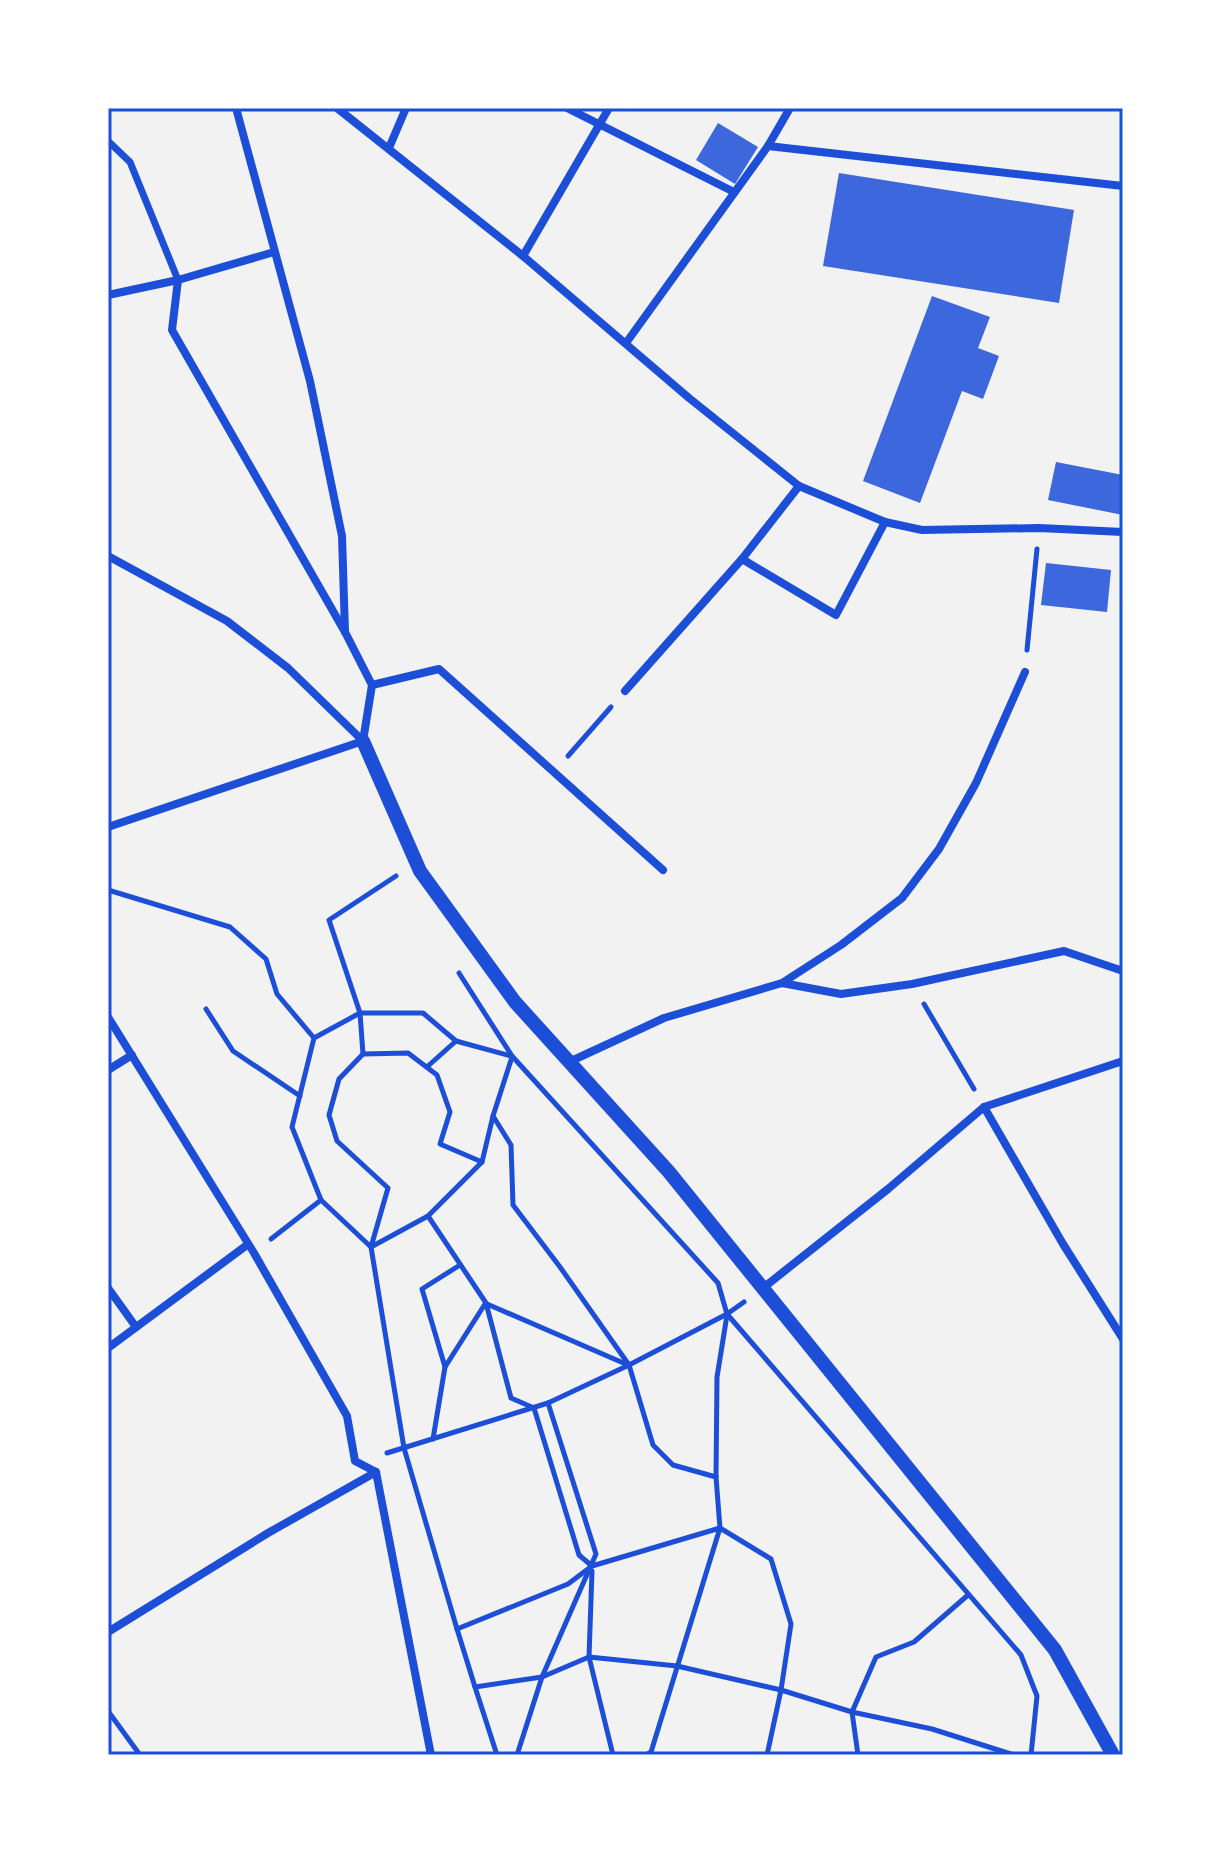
<svg xmlns="http://www.w3.org/2000/svg" width="1231" height="1863" viewBox="0 0 1231 1863" font-family="'IBM Plex Serif',serif">
  <style>
    .building { fill: #3d67dc }
    .lines { fill: none; stroke-linecap: round; stroke-linejoin: round }
    .path { stroke: #1d4ed8; stroke-width: 5 }
    .pedestrian { stroke: #1d4ed8; stroke-width: 7 }
    .minor { stroke: #1d4ed8; stroke-width: 8 }
    .tertiary { stroke: #1d4ed8; stroke-width: 14 }
    .neatline { fill: none; stroke: #1d4ed8; stroke-width: 3 }
  </style>
  <rect width="100%" height="100%" fill="#f2f2f2"/>
  <!-- building -->
  <g class="building">
    <polygon points="718,123 758,147 735,184 696,160"/>
    <polygon points="839,173 1074,210 1059,303 823,266"/>
    <polygon points="932,296 990,317 978,348 999,356 983,399 962,391 920,503 863,481"/>
    <polygon points="1056,462 1123,475 1123,515 1048,500"/>
    <polygon points="1046,563 1111,570 1107,612 1041,605"/>
  </g>
  <g class="lines">
    <!-- path -->
    <g class="path">
      <polyline points="1027,650 1037,549"/>
      <polyline points="568,756 611,707"/>
      <polyline points="396,876 329,920 360,1013 423,1013 456,1041 428,1066"/>
      <polyline points="108,890 230,927 266,959 277,994 314,1038 360,1013 363,1054 339,1079 329,1115 337,1141 388,1188 371,1247 321,1200 292,1127 314,1038"/>
      <polyline points="459,973 512,1056 718,1283 727,1314 1021,1655 1037,1696 1031,1755"/>
      <polyline points="924,1004 974,1089"/>
      <polyline points="206,1009 233,1051 300,1096"/>
      <polyline points="456,1041 511,1056"/>
      <polyline points="363,1054 408,1053 437,1075 450,1112 440,1144 482,1162"/>
      <polyline points="512,1057 493,1116 511,1145 513,1205 560,1267 629,1365 653,1445 673,1465 716,1477"/>
      <polyline points="428,1216 486,1303 511,1398 534,1408 579,1555 592,1566"/>
      <polyline points="271,1239 321,1200"/>
      <polyline points="487,1304 628,1365"/>
      <polyline points="445,1367 422,1289 460,1265"/>
      <polyline points="433,1439 445,1367 485,1304"/>
      <polyline points="387,1453 548,1403 629,1365 727,1314 744,1302"/>
      <polyline points="592,1571 589,1657 613,1755"/>
      <polyline points="968,1595 914,1642 876,1657 852,1712 932,1729 1014,1755"/>
      <polyline points="457,1629 404,1448 371,1247 428,1216 482,1162 493,1116"/>
      <polyline points="475,1687 457,1629 568,1584 592,1566 720,1528 651,1752 646,1755"/>
      <polyline points="108,1711 140,1755"/>
      <polyline points="497,1755 475,1687 542,1677 589,1657 677,1666 781,1690 791,1624 771,1559 720,1528 716,1477 717,1377 727,1315"/>
      <polyline points="517,1755 542,1677 596,1554 548,1403"/>
      <polyline points="767,1755 781,1690 852,1712 858,1755"/>
    </g>
    <!-- pedestrian -->
    <polyline class="pedestrian" points="108,141 130,162 178,280"/>
    <!-- minor -->
    <g class="minor">
      <polyline points="236,108 310,381 342,536 345,632"/>
      <polyline points="337,108 523,256 689,398 799,486 885,522 922,530 1039,528 1123,532"/>
      <polyline points="567,108 734,192"/>
      <polyline points="768,146 1123,186"/>
      <polyline points="389,148 406,108"/>
      <polyline points="523,256 609,108"/>
      <polyline points="178,280 172,330 345,632 372,685 363,741"/>
      <polyline points="108,295 178,280 274,252"/>
      <polyline points="626,343 768,146 790,108"/>
      <polyline points="799,486 742,559 836,615 885,522"/>
      <polyline points="108,556 227,621 288,668 363,741"/>
      <polyline points="372,685 439,669 663,870"/>
      <polyline points="625,691 742,559"/>
      <polyline points="108,827 363,741"/>
      <polyline points="782,983 841,945 902,898 939,849 976,783 1025,672"/>
      <polyline points="108,1017 254,1253 347,1416 355,1461 376,1472 431,1755"/>
      <polyline points="569,1062 664,1018 782,983 841,994 912,984 1064,951 1123,971"/>
      <polyline points="108,1070 132,1055"/>
      <polyline points="984,1107 1063,1244 1123,1339"/>
      <polyline points="108,1288 136,1327"/>
      <polyline points="763,1288 888,1189 984,1107 1123,1061"/>
      <polyline points="108,1348 247,1245"/>
      <polyline points="108,1632 268,1533 376,1472"/>
    </g>
    <!-- tertiary -->
    <polyline class="tertiary" points="363,741 420,871 515,1002 669,1172 1055,1650 1113,1755"/>
  </g>
  <!-- border -->
  <rect width="1231" height="1863" fill="none" stroke="#ffffff" stroke-width="220"/>
  <rect x="110" y="110" width="1011" height="1643" class="neatline"/>
</svg>
